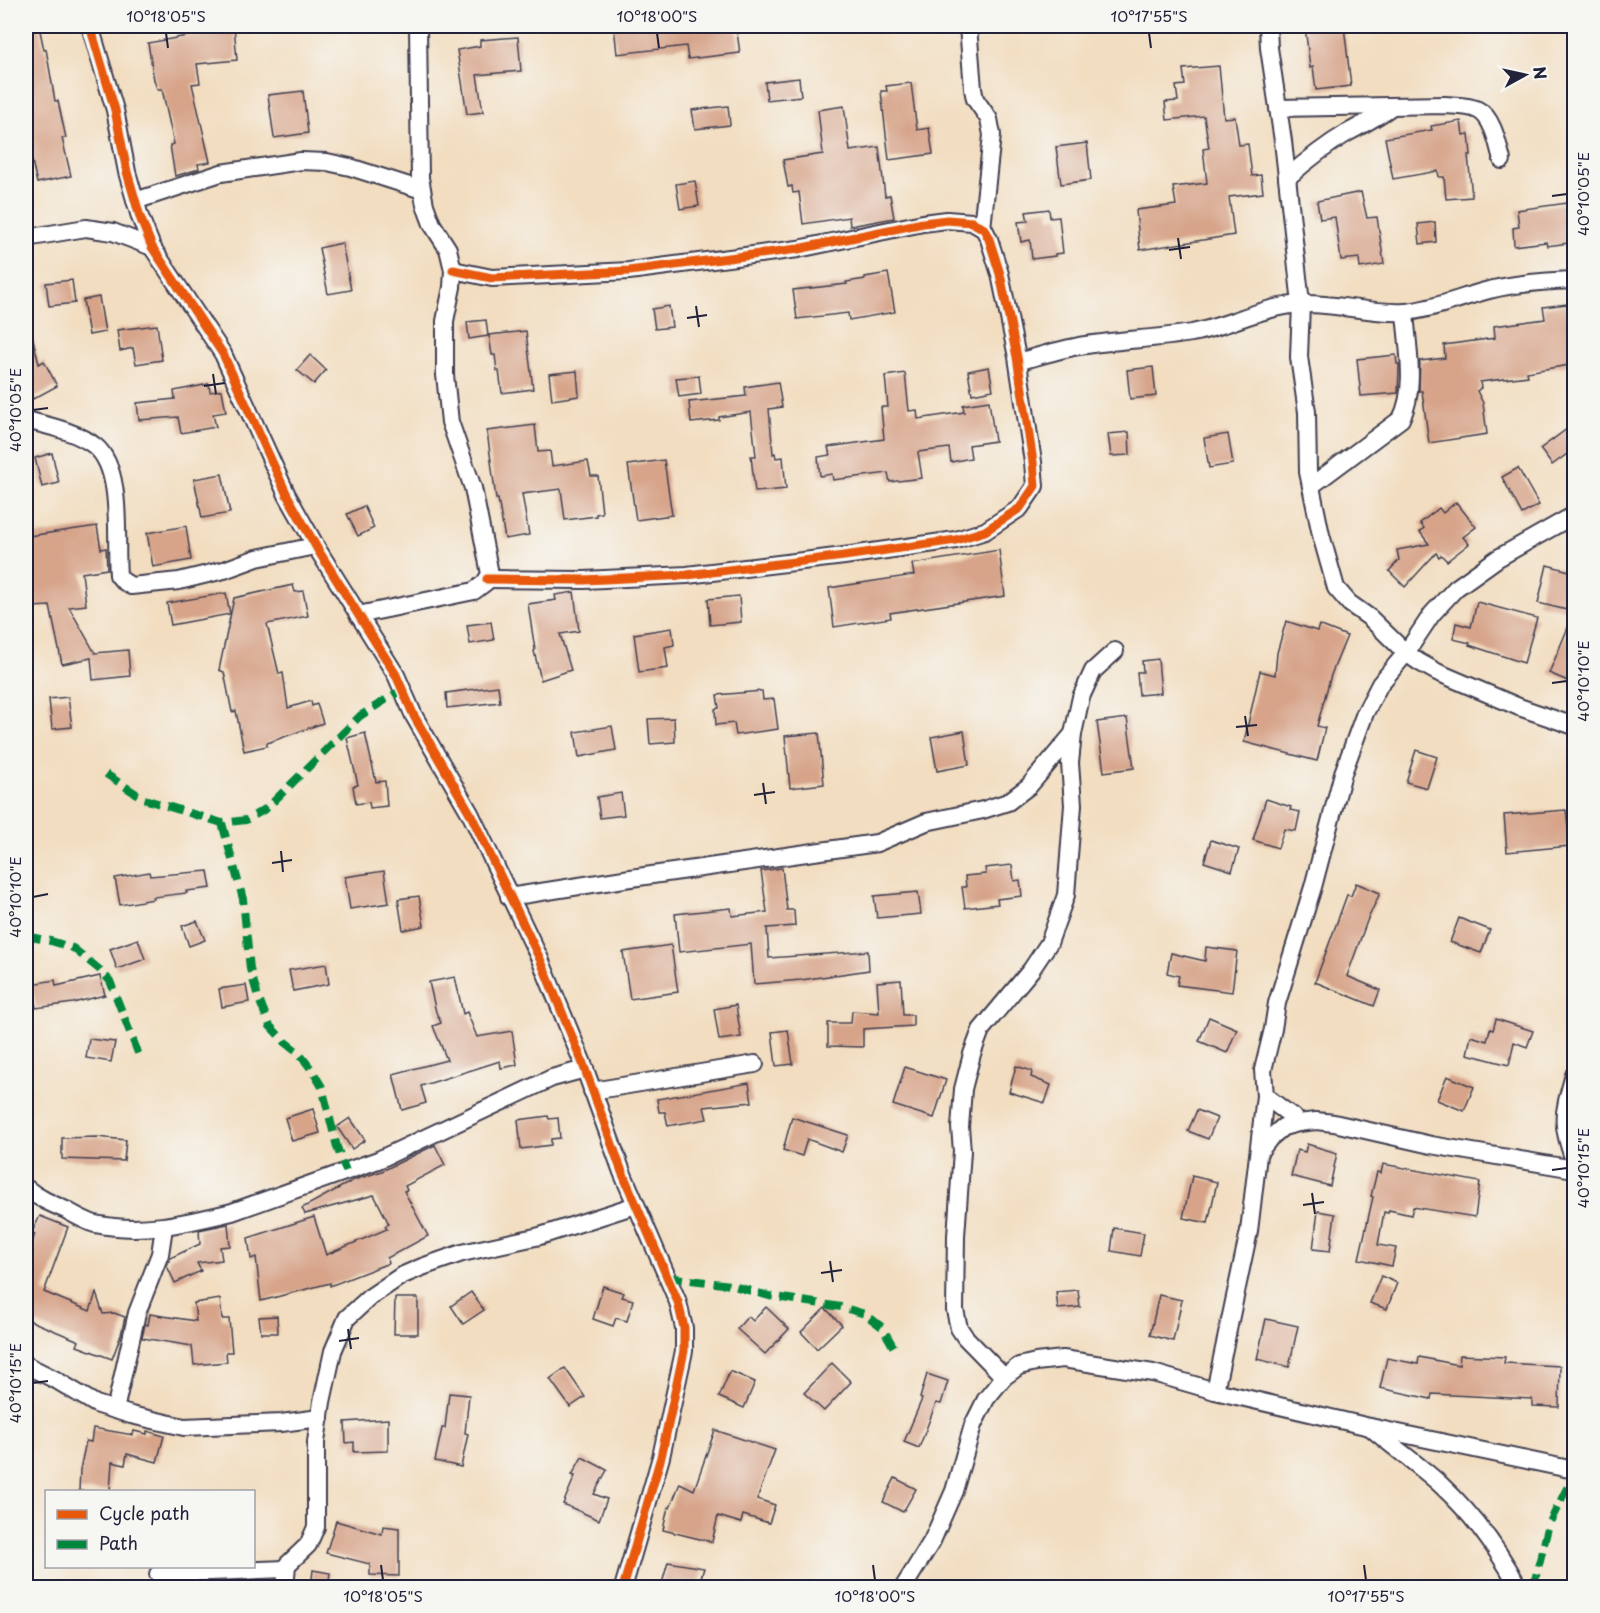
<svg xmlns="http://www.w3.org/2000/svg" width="1600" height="1613" viewBox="0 0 1600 1613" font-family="'Playpen Sans',sans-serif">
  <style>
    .building { fill: #d7a48a }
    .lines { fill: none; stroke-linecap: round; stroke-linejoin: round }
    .street-casing { stroke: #413e4f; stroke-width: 20 }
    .street { stroke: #fff; stroke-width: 16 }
    .quiet { stroke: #00873e; stroke-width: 8; stroke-dasharray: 15 8; stroke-linecap: butt }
    .cycleway-casing { stroke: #f6f6f2; stroke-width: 13 }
    .cycleway { stroke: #e8590c; stroke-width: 9 }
    .ticks { fill: none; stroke: #22223b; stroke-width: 2 }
    .neatline { fill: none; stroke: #22223b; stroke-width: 2 }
    .ticks-label { font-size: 15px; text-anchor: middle; fill: #22223b }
  </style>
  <rect width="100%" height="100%" fill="#f6f6f2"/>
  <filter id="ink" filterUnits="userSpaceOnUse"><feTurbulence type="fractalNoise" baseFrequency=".0167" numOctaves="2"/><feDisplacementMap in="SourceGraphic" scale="12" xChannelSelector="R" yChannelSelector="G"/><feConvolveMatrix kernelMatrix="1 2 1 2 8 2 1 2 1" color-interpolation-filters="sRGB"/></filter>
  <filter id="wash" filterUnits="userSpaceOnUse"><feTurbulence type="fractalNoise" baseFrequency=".008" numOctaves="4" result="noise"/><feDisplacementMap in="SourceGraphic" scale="24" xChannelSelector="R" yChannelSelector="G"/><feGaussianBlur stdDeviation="1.35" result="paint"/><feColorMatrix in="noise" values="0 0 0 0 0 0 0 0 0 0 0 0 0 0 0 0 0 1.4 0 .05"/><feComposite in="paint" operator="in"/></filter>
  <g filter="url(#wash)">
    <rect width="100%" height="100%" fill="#f2ddc0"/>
    <g id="blocks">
      <!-- building -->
      <g class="building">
        <polygon points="26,26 39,26 44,50 46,49 55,101 58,101 66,138 62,138 71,176 37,183 29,148 34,147 26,100"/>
        <polygon points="234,26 237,60 197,64 200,83 192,84 210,162 198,164 199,169 175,176 170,145 174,144 162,89 157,89 154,80 148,43 198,34 198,30"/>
        <polygon points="614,26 736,26 740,53 688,59 686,46 617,54"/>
        <polygon points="1305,26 1344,26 1351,86 1316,90 1313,67 1310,68"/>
        <polygon points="518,37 521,71 477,75 483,112 467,114 457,50 480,46 480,40"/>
        <polygon points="1219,66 1224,118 1235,117 1239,145 1248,144 1252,176 1261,175 1263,193 1229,197 1234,235 1140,250 1136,210 1176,205 1173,187 1207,183 1203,149 1209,148 1204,116 1167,120 1165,102 1178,101 1176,86 1185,85 1183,69"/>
        <polygon points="799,78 801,96 767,100 765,82"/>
        <polygon points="911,83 917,130 929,128 933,154 889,160 881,91 887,91 886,86"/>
        <polygon points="303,91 308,133 274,138 268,95"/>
        <polygon points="728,106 730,125 695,129 692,110"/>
        <polygon points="844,106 850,151 879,147 885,196 890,195 894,218 850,226 849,217 803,224 799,192 793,193 792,186 788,187 783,160 823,154 818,110"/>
        <polygon points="1461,121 1463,135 1469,134 1471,155 1468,155 1472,197 1446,199 1444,177 1439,177 1438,171 1393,179 1385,138 1432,130 1431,126"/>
        <polygon points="1087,143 1091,180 1061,184 1056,147"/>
        <polygon points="695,181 699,206 680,209 676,184"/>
        <polygon points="1361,192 1367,218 1377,217 1384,264 1360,268 1359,258 1341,260 1335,217 1320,219 1317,201"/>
        <polygon points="1567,203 1572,236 1569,236 1569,243 1547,246 1546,242 1514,246 1513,228 1519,227 1517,210"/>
        <polygon points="1049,209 1050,218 1059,217 1063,253 1055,254 1055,256 1032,259 1030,240 1021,242 1018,222 1028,221 1026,212"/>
        <polygon points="1435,222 1436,242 1420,244 1418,224"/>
        <polygon points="342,243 351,290 328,294 319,248"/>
        <polygon points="888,273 895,312 849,320 848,313 797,319 793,290 847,284 846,282 865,279 865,277"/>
        <polygon points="72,280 75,303 49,306 46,283"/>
        <polygon points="99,297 105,332 89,335 83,300"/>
        <polygon points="1567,304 1569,315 1575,314 1575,364 1527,372 1528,376 1480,382 1481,388 1477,391 1483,403 1487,434 1429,443 1422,391 1419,391 1420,361 1445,358 1444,345 1495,338 1494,326 1545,319 1543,307"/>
        <polygon points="669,306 672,327 655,329 652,309"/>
        <polygon points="486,320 488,336 469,339 467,322"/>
        <polygon points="157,325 162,360 136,364 133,348 120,351 117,330"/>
        <polygon points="526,331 533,389 502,393 499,371 497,371 495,355 492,355 489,335"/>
        <polygon points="26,335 32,335 39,364 44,361 57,386 33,399 26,385"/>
        <polygon points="310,355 326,370 314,384 297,370"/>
        <polygon points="1396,355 1397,364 1399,364 1399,367 1398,393 1361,396 1357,359"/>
        <polygon points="989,367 993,390 972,394 968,371"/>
        <polygon points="1153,367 1156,396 1130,399 1127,370"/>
        <polygon points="577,371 579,396 552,400 549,374"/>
        <polygon points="905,373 909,411 917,410 918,419 964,412 963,405 989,401 995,441 969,445 971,458 951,462 949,448 918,452 922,478 890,482 888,473 833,480 832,474 820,476 818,457 830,455 828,447 884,439 881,407 888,407 885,376"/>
        <polygon points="699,376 701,394 679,397 676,378"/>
        <polygon points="778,382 782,407 769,409 773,454 775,453 776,458 783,457 786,489 755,492 751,456 756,456 751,412 719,417 719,420 691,423 689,402 746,396 745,387"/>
        <polygon points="209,384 210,392 222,390 226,412 213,414 216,427 181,433 178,417 139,420 137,403 175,399 174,391"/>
        <polygon points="1575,423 1575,448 1552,465 1540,449"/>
        <polygon points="535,425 538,452 550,451 552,466 588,461 591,476 598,476 602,513 596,514 596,516 565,520 561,489 522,494 529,535 505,539 498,499 496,499 487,431"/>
        <polygon points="1129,432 1130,455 1111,456 1108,434"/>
        <polygon points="1228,434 1233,464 1209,468 1204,438"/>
        <polygon points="52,453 59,483 42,487 35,458"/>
        <polygon points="664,460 672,515 636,520 628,465"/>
        <polygon points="1518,468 1539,505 1522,514 1502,477"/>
        <polygon points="222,474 230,513 202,518 194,479"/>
        <polygon points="1456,502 1476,527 1463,537 1469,544 1447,561 1441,555 1439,557 1436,553 1405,587 1389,571 1399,560 1397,550 1429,544 1420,532 1424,528 1420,523 1439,508 1443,513"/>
        <polygon points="364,506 374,528 358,536 347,514"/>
        <polygon points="97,526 101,549 106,548 107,569 82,573 86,605 69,607 95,653 128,650 130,676 93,680 91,658 62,664 50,606 32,607 30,582 32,582 29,536"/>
        <polygon points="186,526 191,560 153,567 147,533"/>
        <polygon points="999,550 1005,596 890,613 891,618 834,627 829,588 914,575 912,564"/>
        <polygon points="1547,565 1573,572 1568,592 1575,594 1571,611 1538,603"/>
        <polygon points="293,585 295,592 303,591 308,616 267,624 279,674 283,673 288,708 311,701 312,706 317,704 323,723 267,743 267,746 244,751 236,711 232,712 224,672 219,670 234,598"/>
        <polygon points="574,592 579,631 560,634 571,670 541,680 534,651 535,650 528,604 556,600 555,595"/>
        <polygon points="226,593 230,614 171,625 167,603"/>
        <polygon points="739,596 741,622 710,625 708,599"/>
        <polygon points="1477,602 1537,618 1524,663 1469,645 1470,643 1453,639 1456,623 1471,627"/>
        <polygon points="1574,613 1575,613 1575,684 1549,673"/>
        <polygon points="1286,621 1317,631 1319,625 1347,636 1331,675 1317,726 1325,728 1317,761 1244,742 1260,671 1275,675 1277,653"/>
        <polygon points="491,622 494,640 470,644 467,625"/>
        <polygon points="672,628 674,645 665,647 668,668 639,672 634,634"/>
        <polygon points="1158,659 1161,693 1139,695 1137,672 1143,672 1142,661"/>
        <polygon points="498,686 500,702 447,708 446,693"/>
        <polygon points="762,691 763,700 774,699 778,729 736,735 734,723 716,725 715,709 719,708 717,695"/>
        <polygon points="68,697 72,727 52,729 49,699"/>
        <polygon points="674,718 675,742 650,744 648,719"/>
        <polygon points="1127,718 1134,768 1104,772 1097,722"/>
        <polygon points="612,726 616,750 579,757 575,732"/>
        <polygon points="964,731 969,765 937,771 931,737"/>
        <polygon points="365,733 376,782 385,781 387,806 370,808 369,802 356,804 353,786 358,785 347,738"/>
        <polygon points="819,733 824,784 790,788 785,736"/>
        <polygon points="1416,750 1437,757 1427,788 1406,782"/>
        <polygon points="621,793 624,815 600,818 597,797"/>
        <polygon points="1266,799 1291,807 1290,810 1300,812 1296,831 1284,829 1278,848 1253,840"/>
        <polygon points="1566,810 1570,846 1507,852 1504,815"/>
        <polygon points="1211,840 1239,849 1232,871 1204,862"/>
        <polygon points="1012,865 1014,881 1020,880 1022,896 997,899 998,904 965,908 962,887 966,887 965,876 986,874 985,868"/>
        <polygon points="782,868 787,910 794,910 795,926 767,928 769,958 868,951 869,970 801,980 754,984 751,944 679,952 675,914 731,908 732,916 767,912 761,871"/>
        <polygon points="208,871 211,888 186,891 187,893 153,897 154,899 120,905 115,878 149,872 150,876"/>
        <polygon points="384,871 389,903 350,909 345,877"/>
        <polygon points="1356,883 1380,893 1367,921 1347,976 1380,990 1374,1006 1315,982 1347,895 1351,896"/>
        <polygon points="918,892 921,914 877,918 874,896"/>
        <polygon points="419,896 424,926 403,930 398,899"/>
        <polygon points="1459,918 1490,930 1481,953 1450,942"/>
        <polygon points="197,921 205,940 189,946 182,926"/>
        <polygon points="138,939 145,959 117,969 110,949"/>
        <polygon points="671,945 678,992 630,999 623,952"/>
        <polygon points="1206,947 1237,951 1232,992 1177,985 1179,976 1167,973 1171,953 1205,961"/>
        <polygon points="326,964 329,984 293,991 289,970"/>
        <polygon points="100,976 105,995 73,1003 36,1008 31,984 55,980 56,986"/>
        <polygon points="455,977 463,1014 467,1012 477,1037 512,1031 517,1065 501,1068 500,1061 421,1086 426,1103 402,1110 393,1074 447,1060 433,1026 441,1023 436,1012 429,982"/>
        <polygon points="901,980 903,1015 913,1015 913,1026 863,1029 863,1047 828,1046 828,1023 851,1023 852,1011 879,1013 877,982"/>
        <polygon points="246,985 249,1002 222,1007 219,989"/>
        <polygon points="736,1005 741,1037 719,1040 714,1009"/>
        <polygon points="1209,1017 1237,1029 1227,1053 1199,1041"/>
        <polygon points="1496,1019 1533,1031 1527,1047 1514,1042 1509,1065 1467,1054 1471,1036 1487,1041 1490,1029 1493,1030"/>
        <polygon points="788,1030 793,1064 776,1066 772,1032"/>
        <polygon points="89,1039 115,1042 111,1062 86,1058"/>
        <polygon points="1016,1066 1032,1071 1031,1077 1051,1085 1045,1103 1009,1092"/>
        <polygon points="905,1067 946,1080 934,1118 893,1105"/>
        <polygon points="1447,1076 1474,1087 1464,1111 1437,1100"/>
        <polygon points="749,1083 752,1102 704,1107 707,1119 668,1126 665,1112 659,1112 657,1099"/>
        <polygon points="313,1109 320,1133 292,1141 285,1118"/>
        <polygon points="1197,1110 1217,1118 1208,1139 1188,1131"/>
        <polygon points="548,1116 549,1119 558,1118 560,1138 551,1139 551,1145 521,1149 518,1120"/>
        <polygon points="792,1117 848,1135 842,1152 807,1139 802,1156 783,1150"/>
        <polygon points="350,1118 365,1140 352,1149 337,1127"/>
        <polygon points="97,1137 126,1140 124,1161 62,1159 62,1138"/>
        <polygon points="1307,1144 1337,1153 1330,1186 1291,1176 1297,1150 1305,1152"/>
        <polygon points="435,1145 445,1165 405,1186 407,1190 404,1191 428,1236 387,1258 389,1263 330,1286 330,1283 261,1301 256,1257 251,1259 248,1238 314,1217 326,1255 387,1229 385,1226 389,1224 374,1195 305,1214 302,1208 354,1180 382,1171"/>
        <polygon points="1383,1164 1480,1182 1475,1217 1413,1207 1411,1215 1389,1210 1388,1213 1384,1212 1378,1245 1396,1248 1392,1266 1359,1259 1373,1197 1371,1196 1377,1172 1381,1173"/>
        <polygon points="1192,1176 1217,1182 1208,1223 1183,1218"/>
        <polygon points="1318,1211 1335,1214 1330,1251 1313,1249"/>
        <polygon points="40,1216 68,1227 44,1292 90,1311 96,1293 103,1314 114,1313 125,1317 121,1335 112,1359 77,1346 79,1341 26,1319 26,1260 35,1234 32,1232"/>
        <polygon points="228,1224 230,1246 220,1247 222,1260 197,1263 201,1271 175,1283 167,1266 170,1258 200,1244 199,1230"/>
        <polygon points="1114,1228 1144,1233 1140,1256 1111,1251"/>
        <polygon points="1381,1276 1397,1283 1387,1309 1370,1303"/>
        <polygon points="603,1286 624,1293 622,1297 633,1300 627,1321 616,1318 613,1326 593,1319"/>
        <polygon points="1078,1290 1080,1307 1058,1309 1056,1292"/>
        <polygon points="471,1292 484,1310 463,1324 451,1306"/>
        <polygon points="1159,1295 1182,1300 1173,1341 1150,1335"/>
        <polygon points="395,1298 418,1298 418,1334 394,1334"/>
        <polygon points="220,1299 222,1319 229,1319 232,1352 226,1352 227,1362 194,1365 192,1346 142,1338 145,1324 148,1325 150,1314 196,1321 194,1303"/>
        <polygon points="766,1307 789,1329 765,1354 737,1329 748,1316 753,1321"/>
        <polygon points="825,1308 842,1325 817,1349 801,1332"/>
        <polygon points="277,1316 278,1333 261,1333 259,1317"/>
        <polygon points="1266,1319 1298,1326 1289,1367 1257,1359"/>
        <polygon points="1460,1355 1505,1357 1504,1363 1560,1366 1559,1407 1532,1406 1532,1399 1432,1394 1431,1399 1380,1388 1387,1358 1418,1364 1419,1357 1459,1365"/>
        <polygon points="832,1363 851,1382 824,1411 804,1393"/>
        <polygon points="565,1368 585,1397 570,1407 550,1379"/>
        <polygon points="730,1371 755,1382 744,1408 719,1397"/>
        <polygon points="927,1374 948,1381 941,1404 936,1403 919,1448 904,1442 922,1399 920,1398"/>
        <polygon points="449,1393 469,1395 465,1433 468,1434 461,1467 435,1461 442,1428 445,1428"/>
        <polygon points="388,1419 388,1451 354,1452 354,1442 346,1443 345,1422"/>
        <polygon points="93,1428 133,1435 134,1431 147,1434 147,1431 164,1436 157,1462 127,1454 125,1465 112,1462 110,1491 79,1491 80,1470 86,1441 91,1442"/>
        <polygon points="715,1430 775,1450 757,1499 775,1505 769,1523 743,1515 741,1523 718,1516 712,1542 663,1530 668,1507 670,1508 680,1483 694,1490"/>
        <polygon points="582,1457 607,1470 594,1494 607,1499 599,1520 563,1504 575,1476 572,1475"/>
        <polygon points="895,1478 916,1489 903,1512 883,1502"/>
        <polygon points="336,1521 382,1534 383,1526 399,1528 399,1576 370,1575 370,1564 326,1553"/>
        <polygon points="668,1562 704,1568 698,1587 661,1587"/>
        <polygon points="313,1570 330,1573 328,1587 311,1587"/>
      </g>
    </g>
  </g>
  <g filter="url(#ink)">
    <use href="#blocks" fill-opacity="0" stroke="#413e4f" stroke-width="1.5"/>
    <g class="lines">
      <!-- street casing -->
      <g class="street-casing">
        <g id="street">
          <polyline points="90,26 115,110 127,172 140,217 152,247 223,354 287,495 318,550 396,675 414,716 470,813 540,959 582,1061 622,1172 678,1302 684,1328 684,1351 661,1457 623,1588"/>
          <polyline points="968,26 973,89 975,99 989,119 992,135 982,228"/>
          <polyline points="1268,26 1269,48 1283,141 1301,304 1299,357 1307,412 1308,472 1321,535 1336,588 1349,603 1370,618 1406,653 1419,662 1437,672 1519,707 1574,726"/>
          <path d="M1278,108l167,-3c10,1 23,0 33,5 15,7 20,35 24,50"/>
          <path d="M1287,178c18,-16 38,-32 60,-45 15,-8 30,-16 44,-26"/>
          <polyline points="135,201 221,173 301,161 327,162 350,167 422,190"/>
          <polyline points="26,238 86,228 113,232 152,247"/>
          <polyline points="453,270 492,278 629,271 798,249 923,223 947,220 972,222 984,229 989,239 1000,274 1017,357 1033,462 1035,486 1020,508 985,531 956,540 844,556 687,575 584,580 487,579"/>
          <path d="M1018,362c20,-6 40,-12 61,-16 38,-6 76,-7 113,-13 37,-7 71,-27 110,-29 34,-1 69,10 104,8 29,-3 55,-15 83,-22 28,-7 57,-9 85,-10"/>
          <path d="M26,420c22,6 50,11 69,26 29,24 20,92 23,129l5,6 8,5 48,-5 45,-11 33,-12 58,-12"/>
          <path d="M1311,486l90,-67c16,-31 6,-74 4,-107"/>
          <polyline points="358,615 474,591 486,582 490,574 473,488 450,422 445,375 445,321 452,287 453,270 448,249 432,224 425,205 420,178 418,26"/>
          <polyline points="509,897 624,879 877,843 926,822 983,810 1008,802 1029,786 1073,734"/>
          <path d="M1574,1075c-11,39 -14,47 0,85"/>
          <polyline points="592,1091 755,1064"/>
          <polyline points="1265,1096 1293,1117 1298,1123"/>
          <polyline points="1259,1152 1270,1138 1283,1127 1298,1123 1316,1121 1334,1123 1431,1145 1574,1169"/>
          <path d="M26,1188c12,10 26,16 40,22 9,5 19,11 29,14 47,10 91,-1 137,-12l146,-52 174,-82 33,-9"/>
          <polyline points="26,1365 56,1380 96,1404 131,1415 184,1427 281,1423 320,1418"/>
          <polyline points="1004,1377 965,1337 959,1328 955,1310 956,1236 962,1151 960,1127 963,1089 972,1054 981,1030 1031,970 1049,943 1066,895 1073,805 1070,763 1073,734 1081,697 1093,671 1115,651"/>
          <polyline points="1215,1391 1249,1231 1265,1096 1263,1070 1273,1029 1277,1003 1313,887 1343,773 1365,713 1380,684 1406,653 1432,614 1456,588 1498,558 1574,515"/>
          <polyline points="115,1410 137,1313 160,1254 164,1227"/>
          <path d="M1370,1427c23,20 49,38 71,58 31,29 58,65 78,103"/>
          <polyline points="158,1574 286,1569"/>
          <polyline points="285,1588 287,1565 308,1545 316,1527 316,1442 322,1402 333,1351 347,1318 370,1297 401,1276 422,1267 462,1253 540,1236 636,1205"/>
          <polyline points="903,1588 932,1541 954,1491 973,1425 986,1399 1004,1377 1019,1366 1036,1362 1063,1359 1153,1373 1215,1391 1370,1427 1574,1470"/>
        </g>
      </g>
      <!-- street -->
      <use href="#street" class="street"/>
      <!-- quiet -->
      <g class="quiet">
        <polyline points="106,774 144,799 222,823 246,820 267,808 360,716 403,689"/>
        <polyline points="222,823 243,899 250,969 258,997 270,1026 285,1042 298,1052 312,1070 322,1087 337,1147 346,1171"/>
        <polyline points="26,936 51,941 73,948 100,970 110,981 140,1058"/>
        <polyline points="668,1277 730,1285 769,1296 841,1307 865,1314 882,1327 897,1353"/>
        <polyline points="1533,1588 1549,1524 1574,1474"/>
      </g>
      <!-- cycleway casing -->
      <g class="cycleway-casing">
        <g id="cycleway">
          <polyline points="90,26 115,110 127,172 140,217 152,247 223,354 287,495 318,550 396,675 414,716 470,813 540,959 582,1061 622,1172 678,1302 684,1328 684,1351 661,1457 623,1588"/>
          <polyline points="453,270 492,278 629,271 798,249 923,223 947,220 972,222 984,229 989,239 1000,274 1017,357 1033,462 1035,486 1020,508 985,531 956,540 844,556 687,575 584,580 487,579"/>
        </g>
      </g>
      <!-- cycleway -->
      <use href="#cycleway" class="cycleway"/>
    </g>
  </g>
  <!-- ticks -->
  <path class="ticks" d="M166,33l2,15M657,33l2,15M1149,33l2,15M1552,196l15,-2M1178,238l3,21M1169,250l21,-3M696,306l3,21M687,318l20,-3M213,374l3,20M204,386l21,-3M33,410l15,-2M1552,683l15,-2M1245,716l3,20M1236,727l21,-2M763,783l3,21M754,795l21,-3M281,851l2,21M272,863l20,-3M33,897l15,-3M1552,1170l15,-2M1312,1193l3,21M1303,1205l21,-3M830,1261l3,21M821,1273l21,-3M348,1329l3,20M339,1341l20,-3M33,1383l15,-2M381,1565l2,15M873,1565l2,15M1364,1565l2,15"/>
  <!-- margin -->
  <rect width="1600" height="1613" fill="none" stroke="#f6f6f2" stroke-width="66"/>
  <!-- legend -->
  <rect x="45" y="1490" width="210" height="78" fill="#f6f6f2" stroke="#a1a1a9" stroke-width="1.5"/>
  <rect x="57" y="1510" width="30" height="9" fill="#e8590c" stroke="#a1a1a9" stroke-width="1.5"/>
  <text x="99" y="1520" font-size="18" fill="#22223b">Cycle path</text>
  <rect x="57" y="1540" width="30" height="9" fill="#00873e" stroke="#a1a1a9" stroke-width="1.5"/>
  <text x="99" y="1550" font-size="18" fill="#22223b">Path</text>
  <!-- north arrow -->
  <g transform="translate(1525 75) rotate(82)" stroke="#f6f6f2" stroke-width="4.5" paint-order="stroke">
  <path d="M0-4.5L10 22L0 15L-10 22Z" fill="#22223b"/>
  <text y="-9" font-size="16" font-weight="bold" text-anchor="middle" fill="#22223b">N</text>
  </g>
  <rect x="33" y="33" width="1534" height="1547" class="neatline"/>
  <g class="ticks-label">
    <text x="166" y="22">10°18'05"S</text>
    <text x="657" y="22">10°18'00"S</text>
    <text x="1149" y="22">10°17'55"S</text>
    <text transform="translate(1584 194) rotate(-90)" y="5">40°10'05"E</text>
    <text transform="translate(16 410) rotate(-90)" y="5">40°10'05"E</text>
    <text transform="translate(1584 681) rotate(-90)" y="5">40°10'10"E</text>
    <text transform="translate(16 897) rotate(-90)" y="5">40°10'10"E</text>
    <text transform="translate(1584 1168) rotate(-90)" y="5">40°10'15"E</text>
    <text transform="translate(16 1383) rotate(-90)" y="5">40°10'15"E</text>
    <text x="383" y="1602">10°18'05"S</text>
    <text x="875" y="1602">10°18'00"S</text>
    <text x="1366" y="1602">10°17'55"S</text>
  </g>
</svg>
